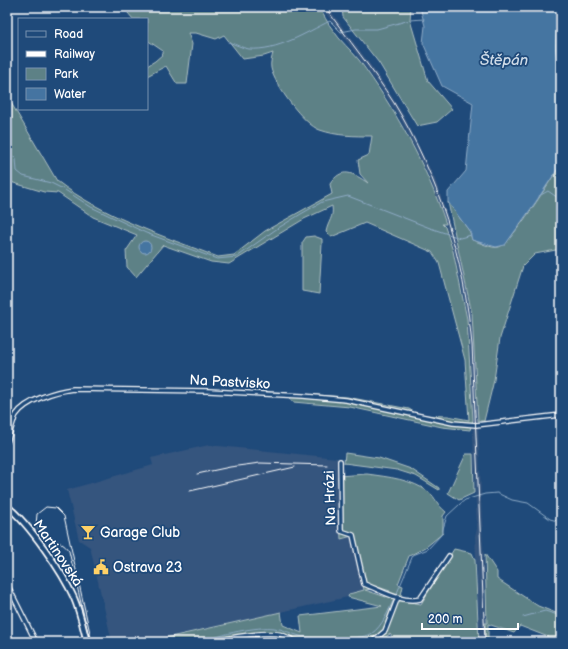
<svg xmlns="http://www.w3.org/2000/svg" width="568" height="649" viewBox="0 0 568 649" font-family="'Balsamiq Sans',sans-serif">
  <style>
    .built { fill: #34547e }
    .green { fill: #5d8186; stroke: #aec0c2; fill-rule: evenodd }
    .water { fill: #4574a1; stroke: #8facc7 }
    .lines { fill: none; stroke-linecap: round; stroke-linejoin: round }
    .stream { stroke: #8facc7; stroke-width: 1 }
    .minor-casing { stroke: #fff; stroke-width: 6 }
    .tertiary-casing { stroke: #fff; stroke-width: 8 }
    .minor { stroke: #1f4a7a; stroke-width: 3.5 }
    .tertiary { stroke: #1f4a7a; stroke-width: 4.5 }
    .tram { stroke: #fff; stroke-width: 1 }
    .rail { stroke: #fff; stroke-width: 1 }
    .labels { text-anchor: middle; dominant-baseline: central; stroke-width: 3.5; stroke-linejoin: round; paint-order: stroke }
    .street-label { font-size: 14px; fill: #fff; stroke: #1f4a7a }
    .poi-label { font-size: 14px; fill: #fff; stroke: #1f4a7a; text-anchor: start }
    .water-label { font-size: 15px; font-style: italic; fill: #d0dce8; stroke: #1f4a7a }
  </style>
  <rect width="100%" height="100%" fill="#1f4a7a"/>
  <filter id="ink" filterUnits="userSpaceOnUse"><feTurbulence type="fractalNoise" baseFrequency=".025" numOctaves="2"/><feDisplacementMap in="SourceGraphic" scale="8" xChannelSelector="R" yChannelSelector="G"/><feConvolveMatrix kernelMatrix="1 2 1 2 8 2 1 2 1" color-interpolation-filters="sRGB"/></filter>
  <g filter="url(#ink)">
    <!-- built -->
    <g class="built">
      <polygon points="321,7 328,7 380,78 404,116 435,179 457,244 470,304 475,344 487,642 480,642 475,536 477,529 469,345 463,293 452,246 431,181 400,118 376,81"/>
      <polygon points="209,445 337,458 341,538 352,536 364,590 349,594 348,597 158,639 158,642 112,642 90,547 79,540 67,490 153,465 151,458"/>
    </g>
    <!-- green -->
    <g class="green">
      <path d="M123,7h195c6,7 9,16 15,23 7,11 18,20 26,30 36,49 68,106 87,164h-4l3,3 8,24 14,68 6,101 -3,10 -28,-3 -92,-20 -57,-5 -7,-9 61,4 62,12 10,6 29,1 21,4 -4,-60 -26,-97 -7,-11 -67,-29 -34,14 -5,-5c2,-11 8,-14 6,-26l-28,13 -75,45 -18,-2 -48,-17 -27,32 -9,-10 -1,-16 11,-16 -44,-18 -35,-24 -14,-1 -37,-11v-85l50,85c45,35 108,56 161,76l16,-2 31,-24 67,-37 -2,-10c12,-18 23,-11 38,-1l-8,-9 -2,-14 11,-5 3,-19c-18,0 -35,0 -52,-6 -16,-5 -46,-46 -49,-62 -1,-5 1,-11 2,-15l-9,3 -21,3 -19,-24 -8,4 -20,-6h-8l4,11 -5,40h-10l-11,-18 -19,10v-10l8,-5 8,-7v-3l-16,-11v-21h-14z"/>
      <polygon points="342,7 411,7 410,20 428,81 452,109 437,122 417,126 379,63 343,17"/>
      <polygon points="561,7 561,68 559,65 555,41"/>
      <path d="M561,164v85l-26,5 -12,12 -23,72 -6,42 -10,41h-6l-6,-107 -24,-112 22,30 2,8c7,2 20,9 27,7 13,-4 52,-68 62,-83z"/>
      <polygon points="314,236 322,239 322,244 319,294 302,291 302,243 306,237"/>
      <polygon points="345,453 379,458 411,469 439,488 439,490 416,476 397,470 344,463"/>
      <polygon points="466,454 473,454 474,493 459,500 448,493"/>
      <path d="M367,474c21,3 45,5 63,19 5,4 7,12 16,19l-3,4v17l-17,14 -17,9 -11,28 5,2 -3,14 21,4 33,-55 18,4 3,7 4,82h-83l-6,-8 -12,8h-101l-10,-3 -39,3h-70l-1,-2 124,-28 2,13 19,8 -2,-17 82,-10 -34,-9 1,-3 15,-4 -12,-54 -11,3 -3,-63zM381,588l9,3 -4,6 -21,-7z"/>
      <polygon points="485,554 497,572 497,579 538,606 561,615 561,642 520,626 514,633 488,624 488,642 486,642 485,623 487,623"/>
    </g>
    <!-- water -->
    <g class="water">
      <path d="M420,7h140c-1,19 -10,44 1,61v96l-26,39 -30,42 -9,2 -24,-7 -2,-8 -22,-30v-10l18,-21 7,-68 -31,-17 -19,-43 2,-17z"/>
      <circle cx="145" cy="247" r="6"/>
    </g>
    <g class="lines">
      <!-- stream -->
      <g class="stream">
        <path d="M228,42c7,2 14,6 21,7 29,2 56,-16 81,-28l11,11 15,-3h21l33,-9 14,-1"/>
        <polyline points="7,151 16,159 17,171 23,176 51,183 65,190 91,207 146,233 217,259 237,257 275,230 301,214 322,202 348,196 430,228 460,238 471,235"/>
        <polyline points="539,196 548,191 561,200"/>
        <polyline points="397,593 413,555 428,549 441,535 447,516 460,504 465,500 485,494 497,493 512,500 528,503 550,519 561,522"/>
        <polyline points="523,617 545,611 561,616"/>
        <path d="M205,642c13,-8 54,-16 69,-14 10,1 17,6 26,8 12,3 61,4 71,-2 12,-8 17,-23 23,-35"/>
      </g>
      <!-- minor casing -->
      <g class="minor-casing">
        <g id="minor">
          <polyline points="7,410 14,420"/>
          <path d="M7,442c3,-8 5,-19 9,-27 10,-15 40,-24 57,-26l136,2 94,5 43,4 107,23 23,2 85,-10"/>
          <path d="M340,461l1,70 12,4 11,49c16,6 39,20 56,15l29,-43"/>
          <polyline points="7,584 36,642"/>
          <path d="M216,642c11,-5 54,-11 66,-7 6,2 11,6 17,7"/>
          <polyline points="372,642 385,631 398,597"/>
        </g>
      </g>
      <!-- tertiary casing -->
      <g class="tertiary-casing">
        <path id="tertiary" d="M7,506c22,18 55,65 67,92 6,14 9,29 13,44"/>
      </g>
      <!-- minor -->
      <use href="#minor" class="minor"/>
      <!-- tertiary -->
      <use href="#tertiary" class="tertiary"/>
      <!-- tram -->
      <path class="tram" d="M90,642l-21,-91c-8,-13 -27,-12 -33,-26l1,-11 9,-7 10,1 8,8 28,126"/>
      <!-- rail -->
      <g class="rail">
        <path d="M325,7c23,32 48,63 69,96 45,74 70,156 78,242l13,297"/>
        <polyline points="197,474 230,467 260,463 327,465"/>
        <polyline points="190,491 295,467"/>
      </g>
    </g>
  </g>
  <!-- icons -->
  <defs>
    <g id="bar-bare" transform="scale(1.2)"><path d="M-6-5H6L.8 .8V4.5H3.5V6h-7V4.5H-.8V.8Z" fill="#ffd166" stroke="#1f4a7a" stroke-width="2.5" paint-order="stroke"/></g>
    <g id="civic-bare" transform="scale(1.2)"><path d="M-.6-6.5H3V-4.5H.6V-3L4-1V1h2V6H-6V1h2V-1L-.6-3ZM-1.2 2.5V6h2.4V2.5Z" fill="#ffd166" stroke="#1f4a7a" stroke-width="2.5" paint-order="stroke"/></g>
  </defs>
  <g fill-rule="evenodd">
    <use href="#bar-bare" x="88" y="532"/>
    <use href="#civic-bare" x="101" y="567"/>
  </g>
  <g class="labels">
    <!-- street labels -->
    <g class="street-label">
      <text transform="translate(230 382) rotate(3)">Na Pastvisko</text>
      <text transform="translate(330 498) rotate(-92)">Na Hrázi</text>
      <text transform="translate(58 553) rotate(56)">Martinovská</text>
    </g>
    <!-- poi labels -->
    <g class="poi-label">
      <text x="100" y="532">Garage Club</text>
      <text x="113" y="567">Ostrava 23</text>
    </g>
    <!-- water labels -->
    <g class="water-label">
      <text x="504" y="60">Štěpán</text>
    </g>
  </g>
  <!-- margin -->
  <rect width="568" height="649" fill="none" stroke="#1f4a7a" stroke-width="24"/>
  <rect x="12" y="12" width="544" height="625" fill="none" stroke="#fff" stroke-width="1.5" filter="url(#ink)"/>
  <!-- legend -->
  <rect x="18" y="18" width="130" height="92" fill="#1f4a7a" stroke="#7992af"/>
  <rect x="26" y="31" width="20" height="6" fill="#1f4a7a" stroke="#7992af"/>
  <text x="54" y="38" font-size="12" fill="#ffffff">Road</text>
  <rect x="26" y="51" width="20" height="6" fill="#ffffff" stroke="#7992af"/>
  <text x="54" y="58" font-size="12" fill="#ffffff">Railway</text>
  <rect x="26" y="68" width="20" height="12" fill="#5d8186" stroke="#7992af"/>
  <text x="54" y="78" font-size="12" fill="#ffffff">Park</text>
  <rect x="26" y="88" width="20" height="12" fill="#4574a1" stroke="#7992af"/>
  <text x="54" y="98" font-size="12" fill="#ffffff">Water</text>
  <!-- scale -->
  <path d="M422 623v6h96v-6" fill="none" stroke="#ffffff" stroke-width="2"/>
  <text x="428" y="623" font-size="12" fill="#ffffff" stroke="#1f4a7a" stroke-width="3" paint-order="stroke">200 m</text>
</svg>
